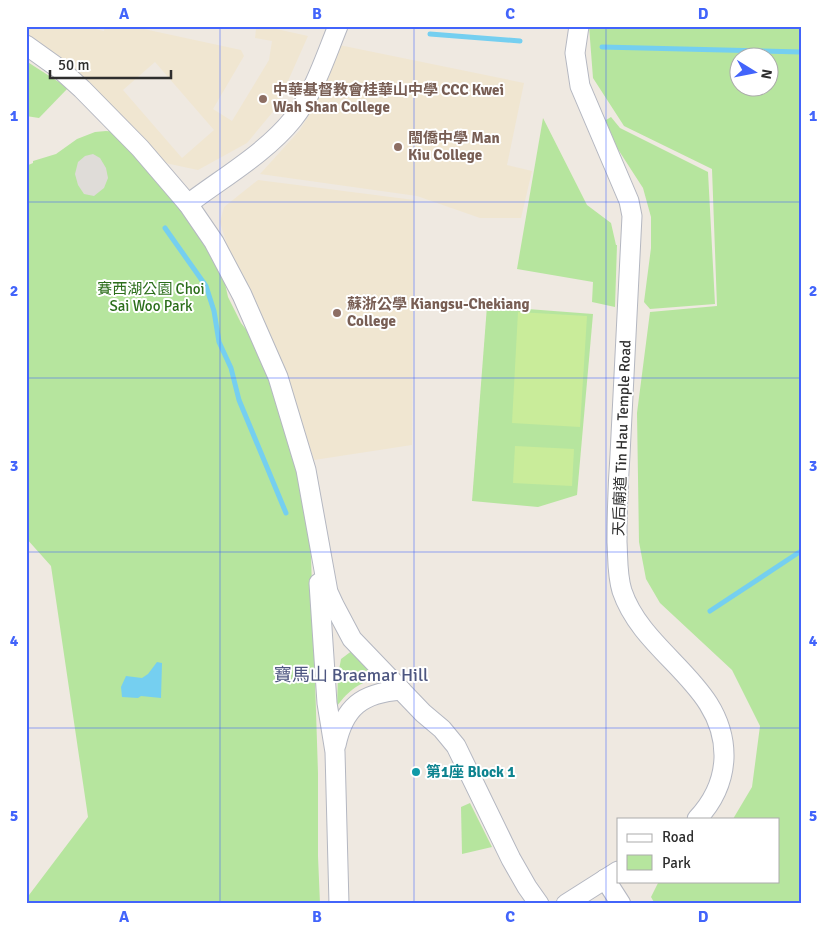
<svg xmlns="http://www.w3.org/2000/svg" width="827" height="930" viewBox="0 0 827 930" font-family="Signika,'Noto Sans TC',sans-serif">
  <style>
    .education { fill: #f0e6d1; fill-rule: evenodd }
    .green { fill: #b6e59e; fill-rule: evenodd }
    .pitch { fill: #c9ec9a }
    .plaza { fill: #dfdcd8 }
    .water { fill: #75cff0 }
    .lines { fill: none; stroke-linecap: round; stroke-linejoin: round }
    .stream { stroke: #75cff0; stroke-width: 5 }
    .minor-casing { stroke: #b4b7c1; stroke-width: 21 }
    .minor { stroke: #fff; stroke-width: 19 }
    .grid { fill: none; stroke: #4264fb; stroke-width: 1; stroke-opacity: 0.55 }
    .education-dot { fill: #8d6e63; stroke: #fff; stroke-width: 2 }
    .culture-dot { fill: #0f9aa8; stroke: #fff; stroke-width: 2 }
    .labels { text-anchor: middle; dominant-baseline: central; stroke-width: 4; stroke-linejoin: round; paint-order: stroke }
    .education-label { font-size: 15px; font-weight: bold; fill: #785e54; stroke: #fff; text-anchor: start }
    .park-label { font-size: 15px; fill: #2c6e1b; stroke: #fff }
    .street-label { font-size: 15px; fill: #2e2e2e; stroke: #fff }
    .culture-label { font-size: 15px; font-weight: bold; fill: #0d838f; stroke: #fff; text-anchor: start }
    .quarter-label { font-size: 18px; fill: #4d5680; stroke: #fff }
    .neatline { fill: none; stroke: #4264fb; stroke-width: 2 }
    .grid-label { font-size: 16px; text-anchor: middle; font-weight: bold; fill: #4264fb }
  </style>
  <rect width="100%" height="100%" fill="#efe9e1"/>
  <!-- education -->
  <g class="education">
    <path d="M26,26h57l21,5 1,-5h25l111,24 3,6 -31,53 19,12 37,-61 3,-19 -17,-3 1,-9 -10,-3h17l45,10 -32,72 -29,35 -49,27 -33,-7 -80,-85 -59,-39zM155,62l59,68 -32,28 -59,-68z"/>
    <polygon points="339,45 524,83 507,165 532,171 521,218 480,218 417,196 260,174 300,130 315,104"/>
    <polygon points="258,180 414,200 412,445 314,460 285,369 252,293 228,248 220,222 224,207"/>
  </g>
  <!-- green -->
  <g class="green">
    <path d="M589,26h212v878h-146l-4,-7 8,-16h119v-62h-45l19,-32 8,-61 -28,-56 -72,-67 -14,-24 -7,-37 -2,-129 13,-101 67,-6 -5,-137 -88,-43 -31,-48zM740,58h30v30h-30z"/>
    <polygon points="26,61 68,88 39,118 26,116"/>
    <polygon points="611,117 620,128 708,172 715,304 650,309 644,302 651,248 651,217 643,188 601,123"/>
    <polygon points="543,118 587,205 611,223 616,245 617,245 615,307 592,302 593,282 517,269"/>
    <polygon points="106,131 118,132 154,172 204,240 222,270 228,297 241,323 263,351 282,404 308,520 311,556 318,773 318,856 320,904 26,904 26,899 88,817 51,566 26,538 26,166 33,163 33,161 56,154 77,139 95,132"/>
    <polygon points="487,306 593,314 577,495 538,507 472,501"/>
    <path d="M353,650l25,27c-20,7 -28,12 -41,29l1,-31 3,-16z"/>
    <polygon points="470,803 492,847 462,854 461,807"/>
  </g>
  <!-- pitch -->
  <g class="pitch">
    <polygon points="518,312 587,316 580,427 512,423"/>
    <polygon points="515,446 574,449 572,486 513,483"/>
  </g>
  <!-- plaza -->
  <polygon class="plaza" points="93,154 100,158 106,168 108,178 104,188 94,196 84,194 78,185 75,174 78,162 85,156"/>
  <!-- water -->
  <polygon class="water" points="157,662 162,663 161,698 141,696 138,698 122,697 121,687 126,676 142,678 148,674"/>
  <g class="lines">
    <!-- stream -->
    <g class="stream">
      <polyline points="430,34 520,41"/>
      <polyline points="602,47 801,52"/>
      <polyline points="165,228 206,286 214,311 219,342 231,368 239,400 286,513"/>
      <polyline points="710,611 801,551"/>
    </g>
    <!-- minor casing -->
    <g class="minor-casing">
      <g id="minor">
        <path d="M579,26l-4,27 5,33 49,115 3,15c-4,80 -8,159 -12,239 -2,29 -3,58 -3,87 1,16 0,33 5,49 22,65 104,93 102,167 -1,24 -11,44 -27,61"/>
        <polyline points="26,45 61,70 82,89 140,148 188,204 214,242 242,295 278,377 306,470 328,592 334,605 352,639 423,713 442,729 456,746 511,859 527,887 539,904"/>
        <path d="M188,204c34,-26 78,-51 105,-85 21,-26 32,-61 45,-93"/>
        <polyline points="319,583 327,703 335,752 339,904"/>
        <path d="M336,745c8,-38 26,-52 65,-55"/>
        <polyline points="605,879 621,904"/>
        <polyline points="566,904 618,871"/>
      </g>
    </g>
    <!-- minor -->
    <use href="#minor" class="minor"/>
  </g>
  <!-- grid -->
  <path class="grid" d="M220,26v878M414,26v878M606,26v878M26,202h775M26,378h775M26,552h775M26,728h775"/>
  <!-- markers -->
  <g class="education-dot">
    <circle cx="263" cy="99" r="5"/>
    <circle cx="398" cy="147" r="5"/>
    <circle cx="337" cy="313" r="5"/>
  </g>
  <circle class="culture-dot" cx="416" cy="772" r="5"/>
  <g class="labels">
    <!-- education labels -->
    <g class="education-label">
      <text x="273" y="90">中華基督教會桂華山中學 CCC Kwei<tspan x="273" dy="17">Wah Shan College</tspan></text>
      <text x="408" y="138">閩僑中學 Man<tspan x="408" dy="17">Kiu College</tspan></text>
      <text x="347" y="304">蘇浙公學 Kiangsu-Chekiang<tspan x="347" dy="17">College</tspan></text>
    </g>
    <!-- park labels -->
    <g class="park-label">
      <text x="151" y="289">賽西湖公園 Choi<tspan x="151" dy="17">Sai Woo Park</tspan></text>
    </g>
    <!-- street labels -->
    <g class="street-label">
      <text transform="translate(622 438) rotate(-88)">天后廟道 Tin Hau Temple Road</text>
    </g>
    <!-- culture labels -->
    <g class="culture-label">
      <text x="426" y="772">第1座 Block 1</text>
    </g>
    <!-- quarter labels -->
    <g class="quarter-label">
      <text x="351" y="675">寶馬山 Braemar Hill</text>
    </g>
  </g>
  <!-- border -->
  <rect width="827" height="930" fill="none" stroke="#ffffff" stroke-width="55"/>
  <!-- legend -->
  <rect x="617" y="818" width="162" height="65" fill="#ffffff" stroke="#ababab"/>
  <rect x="627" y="834" width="25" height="8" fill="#ffffff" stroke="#ababab"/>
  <text x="662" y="842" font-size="15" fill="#2e2e2e">Road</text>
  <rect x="627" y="855" width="25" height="15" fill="#b6e59e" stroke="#ababab"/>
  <text x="662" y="868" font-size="15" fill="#2e2e2e">Park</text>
  <!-- north arrow -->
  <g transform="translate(754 72) rotate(100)"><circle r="24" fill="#ffffff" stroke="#ababab"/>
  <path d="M0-4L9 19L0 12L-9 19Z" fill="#4264fb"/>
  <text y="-8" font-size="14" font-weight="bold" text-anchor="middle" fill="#2e2e2e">N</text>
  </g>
  <!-- scale -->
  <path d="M50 70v8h121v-8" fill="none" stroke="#2e2e2e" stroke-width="2.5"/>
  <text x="58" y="70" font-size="15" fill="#2e2e2e" stroke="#ffffff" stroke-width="4" paint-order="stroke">50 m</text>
  <rect x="28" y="28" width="772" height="874" class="neatline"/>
  <g class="grid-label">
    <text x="124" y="19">A</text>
    <text x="317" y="19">B</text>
    <text x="510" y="19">C</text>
    <text x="703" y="19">D</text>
    <text x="14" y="121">1</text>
    <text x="813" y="121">1</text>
    <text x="14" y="296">2</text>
    <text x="813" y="296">2</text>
    <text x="14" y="471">3</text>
    <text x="813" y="471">3</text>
    <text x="14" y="646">4</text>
    <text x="813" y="646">4</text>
    <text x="14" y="821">5</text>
    <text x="813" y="821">5</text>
    <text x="124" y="922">A</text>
    <text x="317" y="922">B</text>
    <text x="510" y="922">C</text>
    <text x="703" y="922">D</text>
  </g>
</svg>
